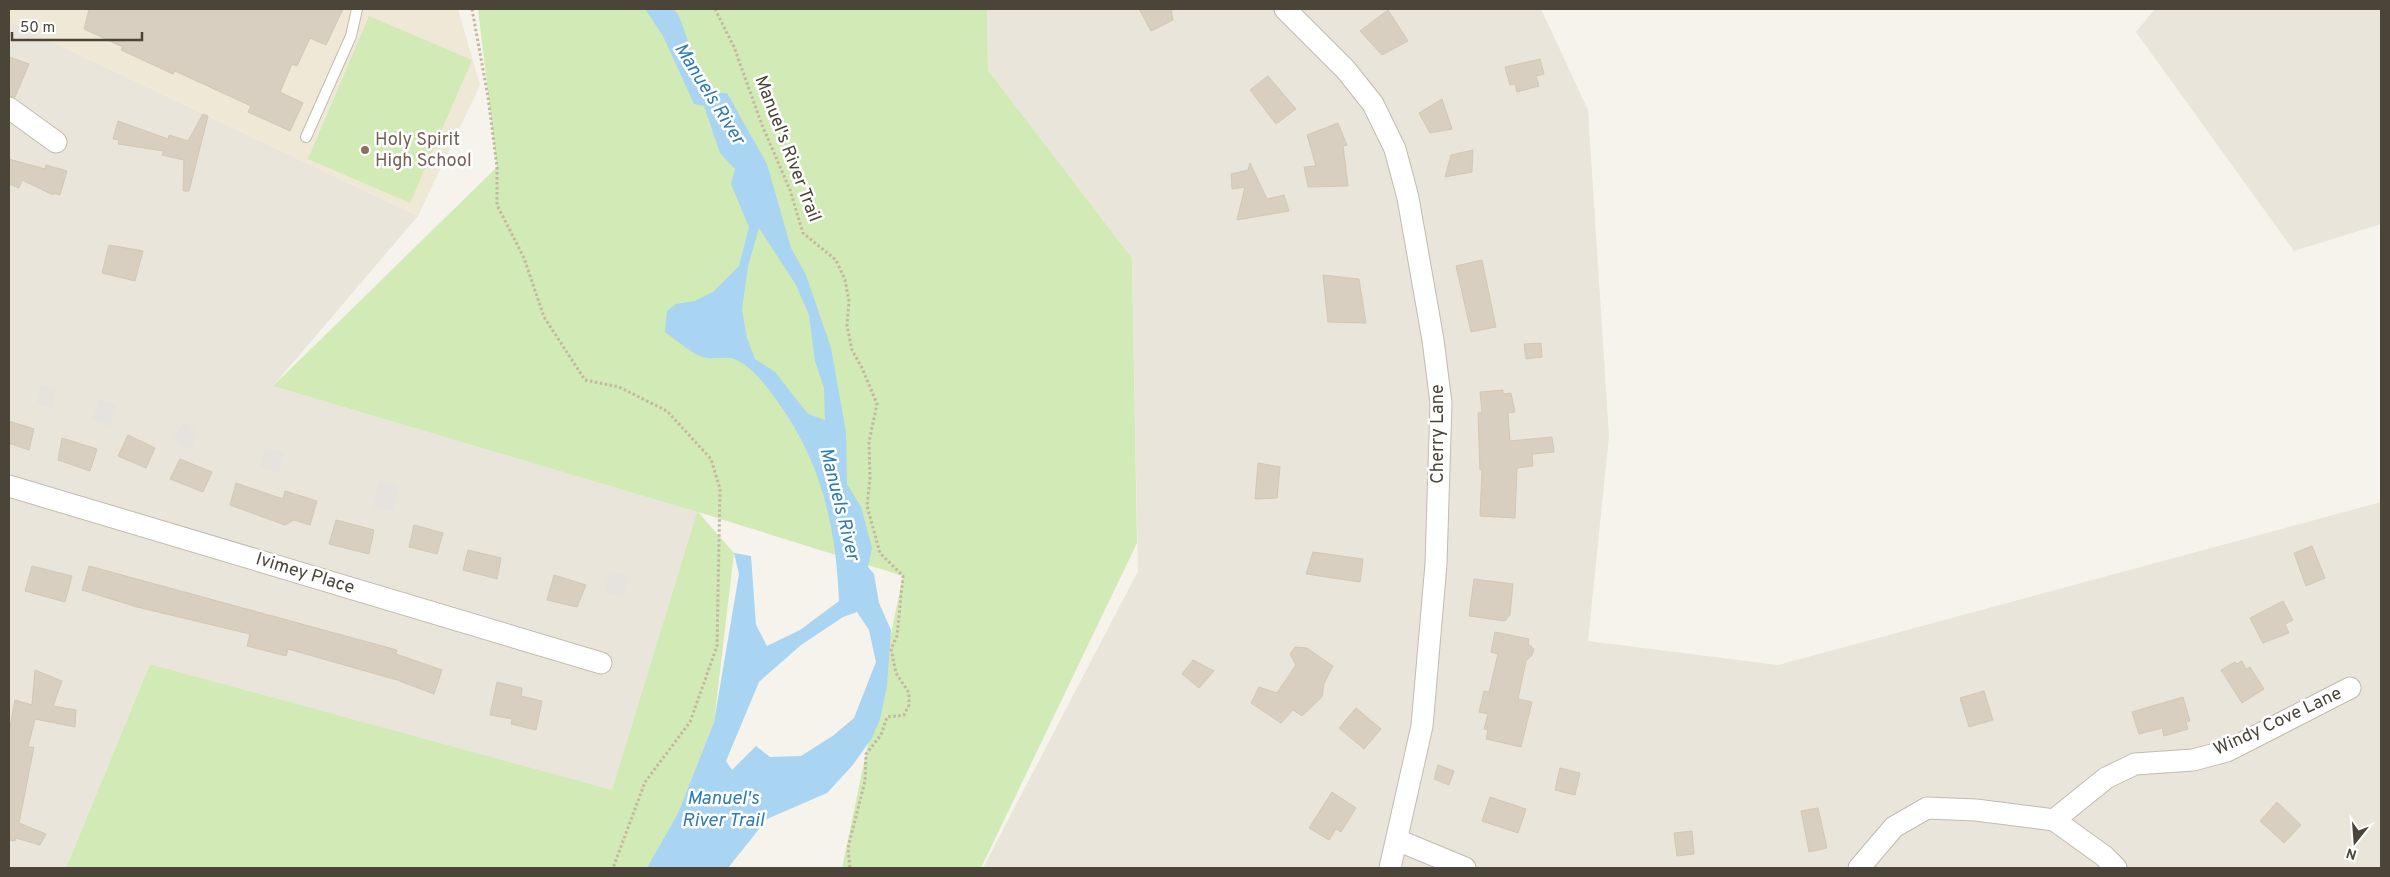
<svg xmlns="http://www.w3.org/2000/svg" width="2390" height="877" viewBox="0 0 2390 877" font-family="Overpass,sans-serif">
  <style>
    .residential { fill: #eae5da }
    .industrial { fill: #e6e2dd }
    .education { fill: #efe8d6 }
    .green { fill: #d2eab5 }
    .water { fill: #a9d4f2; fill-rule: evenodd }
    .building { fill: #d8cfc1; stroke: #d3c7b4 }
    .lines { fill: none; stroke-linecap: round; stroke-linejoin: round }
    .service-casing { stroke: #c2bbae; stroke-width: 12 }
    .minor-casing { stroke: #c2bbae; stroke-width: 23 }
    .path { stroke: #c4b79f; stroke-width: 3; stroke-dasharray: 2.5 2.5; stroke-linecap: butt }
    .service { stroke: #fff; stroke-width: 10 }
    .minor { stroke: #fff; stroke-width: 21 }
    .education-dot { fill: #8d6e63; stroke: #fff; stroke-width: 2 }
    .labels { text-anchor: middle; dominant-baseline: central; stroke-width: 5; stroke-linejoin: round; paint-order: stroke }
    .education-label { font-size: 18px; fill: #785e54; stroke: #fff; text-anchor: start }
    .street-label { font-size: 18px; fill: #4b4439; stroke: #fff }
    .water-label { font-size: 19px; font-style: italic; fill: #2e7ab2; stroke: #fff }
  </style>
  <rect width="100%" height="100%" fill="#f6f3ec"/>
  <!-- residential -->
  <g class="residential">
    <polygon points="987,9 1541,9 1588,110 1609,436 1588,641 1778,665 2381,502 2381,868 983,868 1138,571 1132,258 988,70"/>
    <polygon points="2155,9 2381,9 2381,224 2294,251 2136,32"/>
    <polygon points="9,21 418,216 273,386 697,512 612,791 150,664 66,868 9,868"/>
  </g>
  <!-- industrial -->
  <g class="industrial">
    <polygon points="41,384 56,389 52,408 37,404"/>
    <polygon points="99,399 118,406 110,426 91,420"/>
    <polygon points="183,422 191,424 189,427 198,433 192,449 173,441"/>
    <polygon points="265,448 284,453 279,473 259,468"/>
    <polygon points="378,483 398,485 394,511 374,507"/>
    <polygon points="610,572 630,577 623,597 604,591"/>
  </g>
  <!-- education -->
  <polygon class="education" points="9,9 458,9 480,85 418,216 9,21"/>
  <!-- green -->
  <g class="green">
    <polygon points="478,9 987,9 988,70 1132,258 1137,543 981,868 842,868 903,576 698,512 734,553 714,722 678,813 648,868 66,868 150,664 612,790 697,512 273,386 497,167"/>
    <polygon points="369,16 472,60 410,203 308,159"/>
  </g>
  <!-- water -->
  <path class="water" d="M645,9h29l5,7 15,42 22,35h11l40,71 24,84 15,27 25,73 15,84 1,52 14,23 11,41 -4,19 6,7 5,29 12,27 -4,56 -7,33 -8,19 -20,28 -25,27 -60,26 -39,49h-81l31,-55 36,-91 25,-148 -5,-21 17,3 5,69 11,21 33,-16 39,-29c-3,-76 -18,-141 -64,-203 -9,-13 -26,-34 -41,-39 -9,-3 -21,1 -31,-2 -11,-3 -28,-18 -38,-25l2,-21 9,-7 19,-3 18,-9 26,-26 10,-39 -18,-43 4,-15 -15,-16 -16,-47 -10,-2 -31,-68zM759,228l37,57 13,30 6,46 9,27 1,32 -17,-6 -33,-42 -20,-13 -8,-21 -5,-28 6,-44zM857,612l12,18 7,32 -22,56 -20,17 -33,21 -31,1 -14,-11 -24,24 -6,-9 33,-79 42,-37 42,-28z"/>
  <!-- building -->
  <g class="building">
    <polygon points="89,9 343,9 326,45 310,38 297,66 292,64 280,92 303,103 290,131 248,112 251,106 175,71 173,74 121,50 123,47 84,29"/>
    <polygon points="1139,9 1171,9 1173,20 1151,31"/>
    <polygon points="1388,10 1408,41 1382,55 1360,31"/>
    <polygon points="9,57 29,64 15,97 9,96"/>
    <polygon points="1540,59 1544,74 1536,76 1539,86 1517,92 1515,84 1510,85 1505,67"/>
    <polygon points="1268,76 1296,109 1276,124 1250,90"/>
    <polygon points="1442,99 1452,129 1430,133 1419,113"/>
    <polygon points="203,114 208,116 189,191 183,191 184,160 162,155 164,151 118,144 119,140 113,139 118,121 168,139 169,135 188,141"/>
    <polygon points="1338,123 1347,145 1343,146 1348,186 1308,187 1304,167 1316,166 1307,135"/>
    <polygon points="1473,150 1472,172 1445,177 1451,155"/>
    <polygon points="9,159 45,169 46,165 67,171 60,195 54,193 53,195 22,180 19,188 9,184"/>
    <polygon points="1250,163 1267,199 1284,195 1289,211 1237,220 1245,187 1232,189 1231,174 1248,170"/>
    <polygon points="109,245 143,251 135,281 102,273"/>
    <polygon points="1482,260 1496,327 1471,332 1456,266"/>
    <polygon points="1323,275 1359,279 1366,323 1328,322"/>
    <polygon points="1541,343 1542,357 1526,359 1524,344"/>
    <polygon points="1503,390 1503,394 1511,393 1515,412 1508,413 1510,441 1552,437 1554,452 1532,454 1533,466 1517,468 1515,518 1480,516 1482,469 1480,470 1478,413 1482,412 1480,392"/>
    <polygon points="9,421 34,429 29,450 9,443"/>
    <polygon points="128,435 155,448 146,468 118,456"/>
    <polygon points="62,438 97,449 90,471 58,460"/>
    <polygon points="180,459 212,472 203,492 170,479"/>
    <polygon points="1258,463 1280,467 1277,498 1255,499"/>
    <polygon points="236,483 283,499 285,491 317,501 310,525 294,520 285,525 230,505"/>
    <polygon points="336,520 374,530 369,554 329,544"/>
    <polygon points="414,525 443,533 437,554 409,547"/>
    <polygon points="2312,546 2325,578 2306,586 2294,553"/>
    <polygon points="468,550 501,558 497,579 463,570"/>
    <polygon points="1313,552 1363,559 1360,582 1306,574"/>
    <polygon points="32,566 72,576 65,602 25,591"/>
    <polygon points="89,566 397,650 396,654 442,670 434,694 397,680 288,649 286,656 247,646 250,634 137,607 82,590"/>
    <polygon points="554,575 586,585 577,607 547,600"/>
    <polygon points="1474,579 1513,584 1510,615 1505,621 1469,616"/>
    <polygon points="2283,601 2293,620 2285,624 2289,633 2263,643 2250,618"/>
    <polygon points="1495,632 1529,639 1528,644 1534,649 1532,655 1526,661 1518,699 1532,702 1521,747 1486,739 1488,730 1484,729 1488,714 1479,712 1484,691 1489,692 1498,654 1491,652"/>
    <polygon points="1295,647 1307,648 1333,666 1324,683 1322,697 1302,716 1293,710 1281,723 1251,703 1259,687 1277,693 1296,665 1290,654"/>
    <polygon points="1193,660 1214,671 1199,688 1182,674"/>
    <polygon points="2242,661 2246,669 2250,667 2264,689 2242,703 2221,670 2235,662 2236,664"/>
    <polygon points="35,670 62,681 53,706 76,710 75,727 35,719 28,747 34,747 19,823 46,834 40,845 16,838 15,841 9,840 9,732 15,700 32,705"/>
    <polygon points="497,682 522,688 521,696 542,701 536,730 511,724 512,719 490,715"/>
    <polygon points="1984,691 1993,720 1969,727 1960,698"/>
    <polygon points="2183,697 2190,721 2186,722 2188,729 2164,736 2162,728 2139,734 2132,712"/>
    <polygon points="1356,708 1381,729 1364,749 1339,728"/>
    <polygon points="1438,765 1454,771 1449,785 1434,779"/>
    <polygon points="1560,768 1580,773 1575,795 1555,790"/>
    <polygon points="1332,792 1356,808 1341,832 1336,829 1329,840 1309,828"/>
    <polygon points="1490,797 1526,809 1518,833 1482,821"/>
    <polygon points="2277,802 2301,825 2284,843 2260,821"/>
    <polygon points="1818,808 1827,848 1809,852 1801,811"/>
    <polygon points="1692,831 1694,854 1677,856 1674,833"/>
  </g>
  <g class="lines">
    <!-- service casing -->
    <g class="service-casing">
      <polyline id="service" points="306,137 351,36 357,9"/>
    </g>
    <!-- minor casing -->
    <g class="minor-casing">
      <g id="minor">
        <polyline points="1285,9 1346,70 1373,104 1395,149 1408,198 1433,340 1441,403 1436,564 1422,726 1390,868"/>
        <polyline points="9,108 56,142"/>
        <polyline points="9,486 601,663"/>
        <polyline points="2054,820 2104,856 2116,868"/>
        <polyline points="1397,840 1465,868"/>
        <polyline points="1859,868 1894,827 1927,808 1976,810 2054,820 2106,778 2135,764 2193,760 2227,751 2350,688"/>
      </g>
    </g>
    <!-- path -->
    <g class="path">
      <polyline points="472,9 488,97 497,167 497,205 524,258 544,317 585,380 619,387 667,411 711,459 720,489 717,646 690,722 645,782 613,868"/>
      <polyline points="715,9 734,47 762,125 790,190 803,233 836,260 845,280 849,301 847,326 852,350 862,368 877,404 869,442 870,479 867,506 880,553 903,576 897,636 891,649 896,673 909,693 909,705 904,715 887,717 881,735 866,754 865,781 848,848 850,868"/>
    </g>
    <!-- service -->
    <use href="#service" class="service"/>
    <!-- minor -->
    <use href="#minor" class="minor"/>
  </g>
  <!-- markers -->
  <circle class="education-dot" cx="365" cy="150" r="5"/>
  <g class="labels">
    <!-- education labels -->
    <g class="education-label">
      <text x="375" y="140">Holy Spirit<tspan x="375" dy="21">High School</tspan></text>
    </g>
    <!-- street labels -->
    <g class="street-label">
      <text transform="translate(787 149) rotate(69)">Manuel's River Trail</text>
      <text transform="translate(1438 434) rotate(-90)">Cherry Lane</text>
      <text transform="translate(305 574) rotate(17)">Ivimey Place</text>
      <text transform="translate(2278 722) rotate(-25)">Windy Cove Lane</text>
    </g>
    <!-- water labels -->
    <g class="water-label">
      <text transform="translate(709 94) rotate(58)">Manuels River</text>
      <text transform="translate(839 504) rotate(76)">Manuels River</text>
      <text x="723" y="799">Manuel's<tspan x="723" dy="22">River Trail</tspan></text>
    </g>
  </g>
  <!-- border -->
  <rect width="2390" height="877" fill="none" stroke="#4b4439" stroke-width="20"/>
  <!-- north arrow -->
  <g transform="translate(2355 842) rotate(197)" stroke="#ffffff" stroke-width="4" paint-order="stroke">
  <path d="M0-4L9 19L0 12L-9 19Z" fill="#4b4439"/>
  <text y="-8" font-size="14" font-weight="bold" text-anchor="middle" fill="#4b4439">N</text>
  </g>
  <!-- scale -->
  <path d="M12 32v8h130v-8" fill="none" stroke="#4b4439" stroke-width="2.5"/>
  <text x="20" y="32" font-size="15" fill="#4b4439" stroke="#ffffff" stroke-width="4" paint-order="stroke">50 m</text>
</svg>
